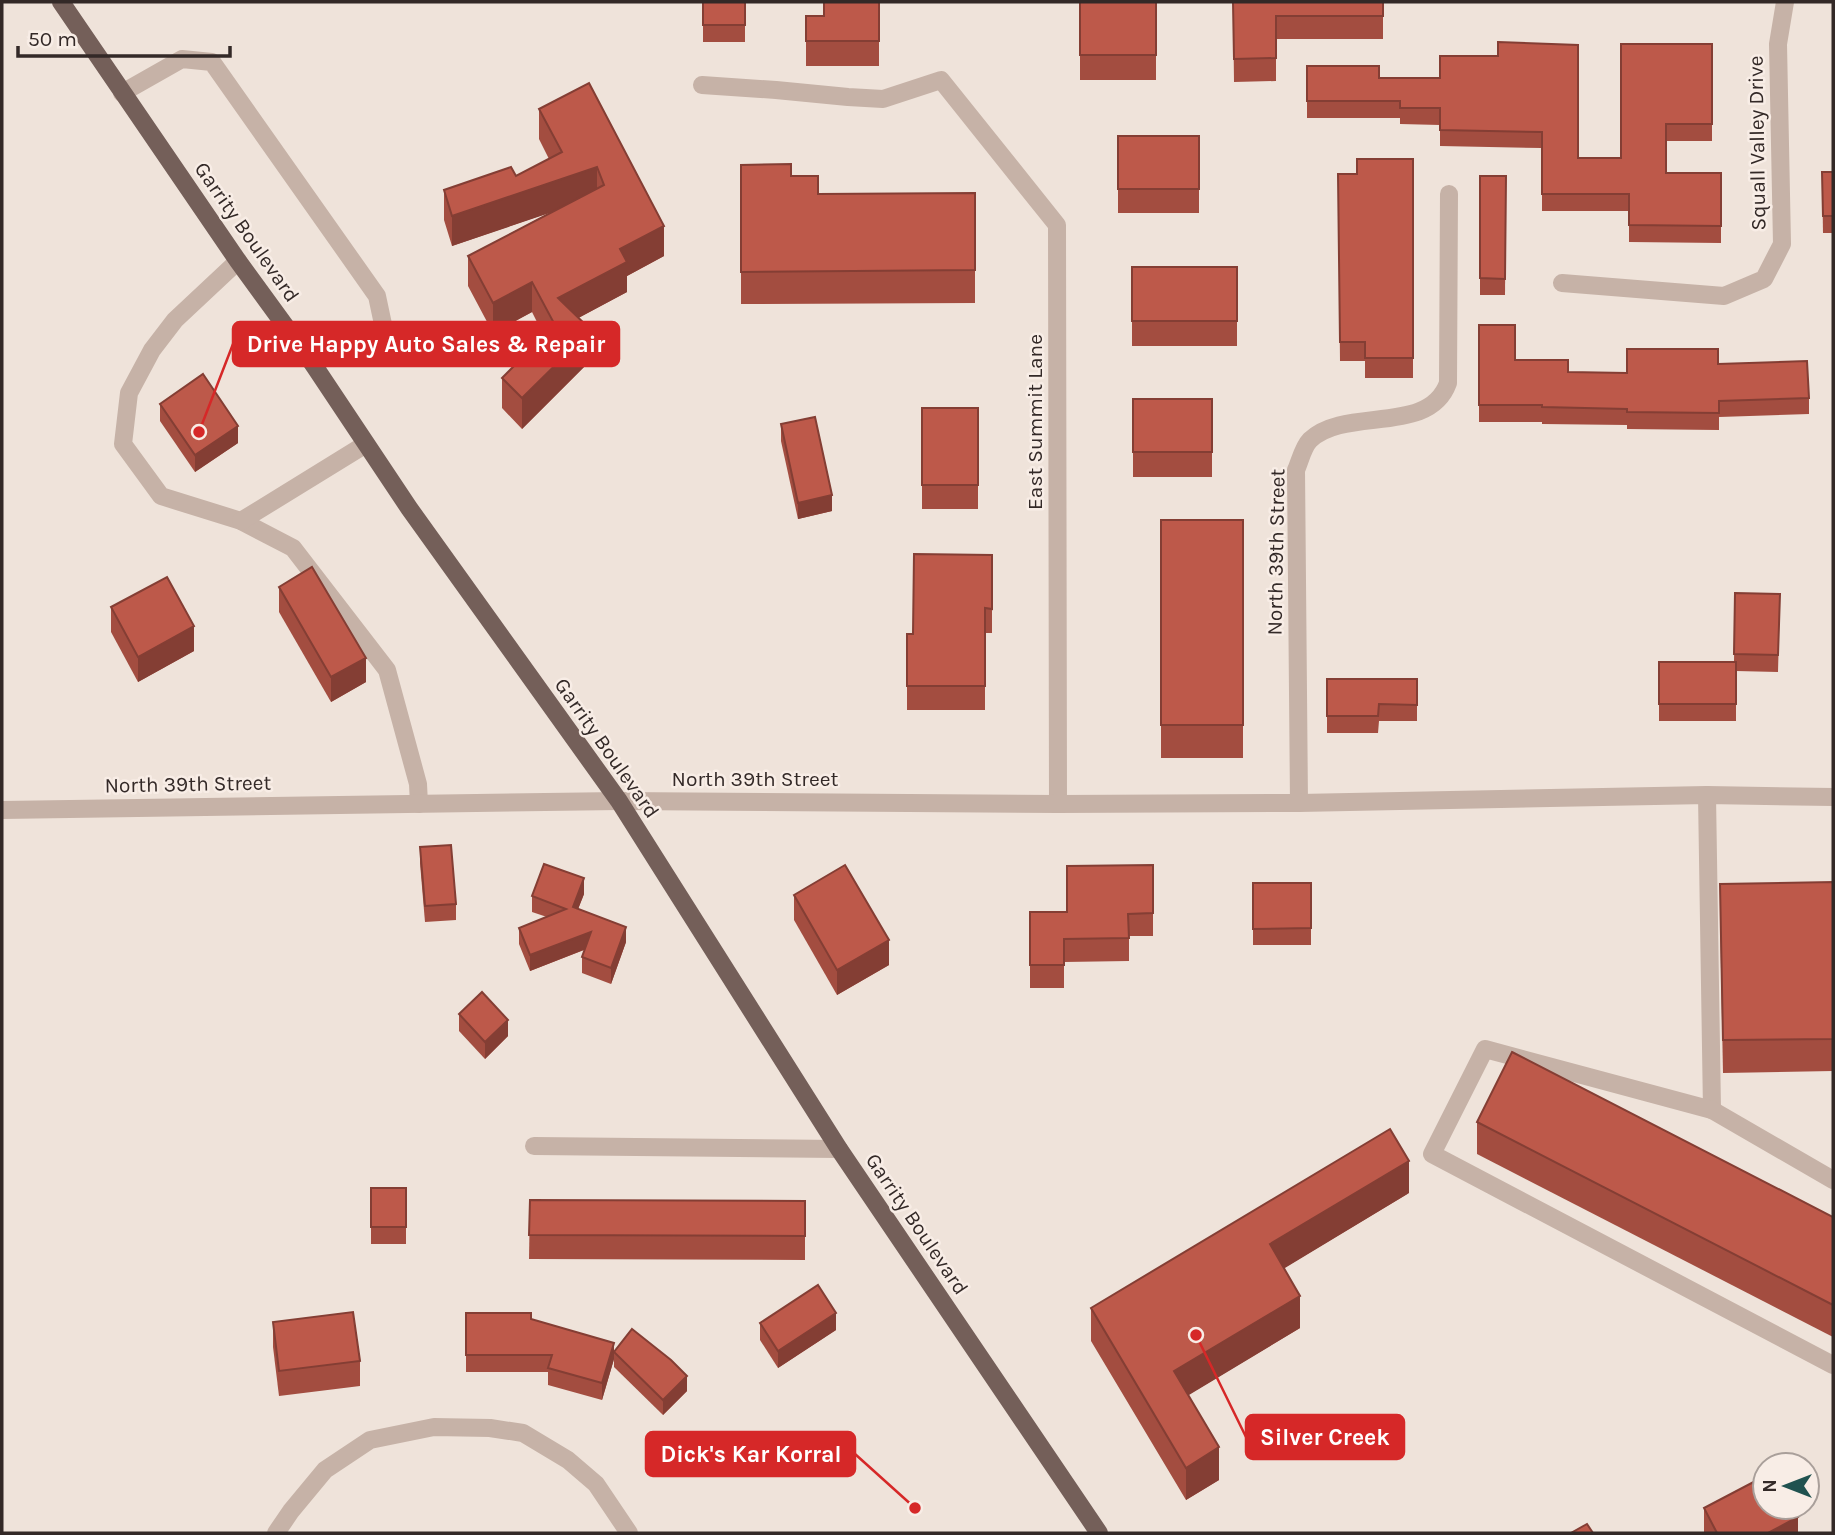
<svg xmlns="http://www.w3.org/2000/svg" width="1835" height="1535" viewBox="0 0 1835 1535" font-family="Karla,sans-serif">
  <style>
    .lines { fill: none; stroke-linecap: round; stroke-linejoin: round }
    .minor { stroke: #c6b2a7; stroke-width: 18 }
    .major { stroke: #745f59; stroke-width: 18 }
    .wall { fill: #a34d40 }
    .shaded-wall { fill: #843e34 }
    .building { fill: #bd594a; stroke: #843e34; stroke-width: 2 }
    .labels { text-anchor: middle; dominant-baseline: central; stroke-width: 5; stroke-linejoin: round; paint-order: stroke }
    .street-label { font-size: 21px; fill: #332927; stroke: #f8ede6 }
    .leader { fill: none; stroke: #d62828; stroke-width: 2.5 }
    .callout-dot { fill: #d62828; stroke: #f8ede6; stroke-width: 2.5 }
    .callout { fill: #d62828; stroke: #d62828; stroke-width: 2.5 }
    .callout-label { font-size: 23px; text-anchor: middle; font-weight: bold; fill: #fff }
  </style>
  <rect width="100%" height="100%" fill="#efe3da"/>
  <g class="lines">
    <!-- minor -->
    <g class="minor">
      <polyline points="702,85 776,90 848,97 883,99 941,80 1057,225 1058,804"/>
      <polyline points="122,93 182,59 212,62 377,296 384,329 313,364"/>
      <polyline points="238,261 175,320 152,350 129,393 123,444 161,496 241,521 293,548 387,670 418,784 419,804"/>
      <polyline points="1562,283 1724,296 1764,279 1782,244 1778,44 1785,2"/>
      <polyline points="241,521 366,444"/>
      <polyline points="1707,795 1712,1110"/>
      <path d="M1299,803l-3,-333c4,-9 7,-23 14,-30 36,-34 119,-4 138,-57l1,-189"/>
      <polyline points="2,810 619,801 1058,804 1299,803 1707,795 1833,797"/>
      <polyline points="534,1146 839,1149"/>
      <polyline points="1833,1180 1712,1110 1485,1049 1432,1154 1833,1365"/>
      <polyline points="276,1533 291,1511 325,1470 370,1440 434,1427 490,1428 523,1433 568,1460 596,1484 629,1533"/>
    </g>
    <!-- major -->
    <polyline class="major" points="61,2 238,261 313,364 409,508 619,801 839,1149 1099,1533"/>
  </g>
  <!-- wall -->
  <g class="wall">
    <rect x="703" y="2" width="42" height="40"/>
    <polygon points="879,2 879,66 806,66 806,16 824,16"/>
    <rect x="1080" y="2" width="76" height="78"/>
    <polygon points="1233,2 1383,2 1383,39 1276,39 1276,81 1234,82"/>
    <polygon points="1712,44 1712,141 1666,141 1666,173 1721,173 1721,243 1629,242 1629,211 1542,211 1542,148 1440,146 1440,125 1400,124 1400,118 1307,118 1307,66 1379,78 1440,78 1440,56 1578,158 1621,158"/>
    <polygon points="589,83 664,256 627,276 627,292 578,318 591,360 522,429 502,408 502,378 544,336 532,312 493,333 468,286 468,256 551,212 452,246 444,220 444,190 516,176 549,159 539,139 539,109"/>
    <rect x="1118" y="136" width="81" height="77"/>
    <polygon points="1413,159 1413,378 1365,378 1365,361 1340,361 1338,174 1357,174"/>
    <polygon points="741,165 791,176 818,194 975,193 975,303 741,304"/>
    <polygon points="1822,172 1833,172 1833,233 1823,233"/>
    <polygon points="1480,176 1506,176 1505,295 1480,295"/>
    <rect x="1132" y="267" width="105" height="79"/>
    <polygon points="1479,325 1515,360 1568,372 1627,373 1718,364 1809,398 1809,414 1719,417 1719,430 1627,429 1627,425 1542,424 1542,422 1479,422"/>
    <rect x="1133" y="399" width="79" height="78"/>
    <polygon points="160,404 238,443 195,472 160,421"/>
    <rect x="922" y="408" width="56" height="101"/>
    <polygon points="781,424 832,511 798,519 781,441"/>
    <rect x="1161" y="520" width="82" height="238"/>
    <polygon points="992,555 992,633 985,633 985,710 907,710 907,634 913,634"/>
    <polygon points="279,587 366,682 331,702 279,612"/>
    <polygon points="1735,593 1780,594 1778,672 1736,671 1736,721 1659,721 1659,662 1734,662"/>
    <polygon points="111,607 194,651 138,682 111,632"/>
    <polygon points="1327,679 1417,679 1417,721 1379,721 1378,733 1327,733"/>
    <polygon points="420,847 456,904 456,920 425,922 420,863"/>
    <polygon points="1153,865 1153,936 1129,936 1129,961 1064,962 1064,988 1030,988 1030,912 1067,912"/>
    <polygon points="1833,882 1833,1071 1723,1073 1720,916"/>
    <rect x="1253" y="883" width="58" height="62"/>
    <polygon points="584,894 578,909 626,942 611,984 582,973 582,957 584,950 530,971 519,944 519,928 547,917 532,912 532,896"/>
    <polygon points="794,895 889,965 837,995 794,920"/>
    <polygon points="459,1014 508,1036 485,1059 459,1031"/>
    <polygon points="1477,1122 1833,1217 1833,1337 1477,1154"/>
    <rect x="371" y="1188" width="35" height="56"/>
    <polygon points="1409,1193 1284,1268 1300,1328 1188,1395 1219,1480 1186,1500 1091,1341 1091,1308"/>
    <polygon points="530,1200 805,1201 805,1260 529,1259"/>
    <polygon points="466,1313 531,1319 614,1359 602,1400 548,1385 548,1372 466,1372"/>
    <polygon points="273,1322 360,1361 360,1386 279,1396 273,1347"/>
    <polygon points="760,1323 836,1330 778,1368 760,1340"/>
    <polygon points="614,1352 687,1391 663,1415 614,1367"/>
    <polygon points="1704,1508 1798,1533 1704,1533"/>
  </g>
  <!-- shaded-wall -->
  <g class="shaded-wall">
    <polygon points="597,167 597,197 452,246 452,216"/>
    <polygon points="664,226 664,256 627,276 627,292 558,329 558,298 620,249"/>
    <polygon points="532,282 532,312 493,333 493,303"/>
    <polygon points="591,330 591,360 522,429 522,398"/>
    <polygon points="238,426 238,443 195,472 195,455"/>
    <polygon points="832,495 832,511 798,519 798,503"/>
    <polygon points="194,626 194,651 138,682 138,657"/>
    <polygon points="366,658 366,682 331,702 331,677"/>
    <polygon points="584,878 584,894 573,922 573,907"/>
    <polygon points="626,927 626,942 611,984 611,968"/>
    <polygon points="591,932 591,947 530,971 530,955"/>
    <polygon points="889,940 889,965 837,995 837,970"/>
    <polygon points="508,1020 508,1036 485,1059 485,1042"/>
    <polygon points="1409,1161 1409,1193 1270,1277 1270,1244"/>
    <polygon points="1300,1296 1300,1328 1174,1404 1174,1371"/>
    <polygon points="836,1313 836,1330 778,1368 778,1351"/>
    <polygon points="614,1343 614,1359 602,1400 602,1383"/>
    <polygon points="687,1376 687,1391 663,1415 663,1400"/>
    <polygon points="1219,1447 1219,1480 1186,1500 1186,1468"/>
    <polygon points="1798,1517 1798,1533 1768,1533"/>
  </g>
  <!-- building -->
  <g class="building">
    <rect x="703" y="2" width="42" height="23"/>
    <polygon points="824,2 879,2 879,41 806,41 806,16 824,16"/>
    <rect x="1080" y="2" width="76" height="53"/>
    <polygon points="1233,2 1383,2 1383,16 1276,16 1276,58 1234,59"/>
    <polygon points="1498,42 1578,45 1578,158 1621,158 1621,44 1712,44 1712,124 1666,124 1666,173 1721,173 1721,226 1629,225 1629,194 1542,194 1542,132 1440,130 1440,108 1400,108 1400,101 1307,101 1307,66 1379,66 1379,78 1440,78 1440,56 1498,56"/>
    <polygon points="589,83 664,226 620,249 627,262 558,298 591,330 522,398 502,378 555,325 532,282 493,303 468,256 604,185 597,167 452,216 444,190 511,167 516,176 562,152 539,109"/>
    <rect x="1118" y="136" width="81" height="53"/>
    <polygon points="1357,159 1413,159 1413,358 1365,358 1365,342 1340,342 1338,174 1357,174"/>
    <polygon points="791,164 791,176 818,176 818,194 975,193 975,270 741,272 741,165"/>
    <polygon points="1822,172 1833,172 1833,216 1823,216"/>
    <polygon points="1480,176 1506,176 1505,279 1480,278"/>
    <rect x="1132" y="267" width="105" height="54"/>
    <polygon points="1479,325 1515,325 1515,360 1568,360 1568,372 1627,373 1627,349 1718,349 1718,364 1807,361 1809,398 1719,401 1719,413 1627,412 1627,409 1542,407 1542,405 1479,405"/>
    <polygon points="203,374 238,426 195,455 160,404"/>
    <rect x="1133" y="399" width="79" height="53"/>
    <rect x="922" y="408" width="56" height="77"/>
    <polygon points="815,417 832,495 798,503 781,424"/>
    <rect x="1161" y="520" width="82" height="205"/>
    <polygon points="914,554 992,555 992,609 985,608 985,686 907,686 907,634 913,634"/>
    <polygon points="312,567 366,658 331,677 279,587"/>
    <polygon points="167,577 194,626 138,657 111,607"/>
    <polygon points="1735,593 1780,594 1778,655 1734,654"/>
    <rect x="1659" y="662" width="77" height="42"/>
    <polygon points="1327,679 1417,679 1417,705 1379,704 1378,716 1327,716"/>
    <polygon points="451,845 456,904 425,906 420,847"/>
    <polygon points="544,864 584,878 573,907 626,927 611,968 582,957 591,932 530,955 519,928 566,909 532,896"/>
    <polygon points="845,865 889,940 837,970 794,895"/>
    <polygon points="1153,865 1153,913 1128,914 1129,938 1064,939 1064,965 1030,965 1030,912 1067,912 1067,866"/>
    <polygon points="1833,882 1833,1039 1723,1040 1720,884"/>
    <polygon points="1253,883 1311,883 1311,928 1253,929"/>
    <polygon points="482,992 508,1020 485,1042 459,1014"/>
    <polygon points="1512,1052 1833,1217 1833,1305 1477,1122"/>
    <polygon points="1390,1129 1409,1161 1270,1244 1300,1296 1174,1371 1219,1447 1186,1468 1091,1308"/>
    <rect x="371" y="1188" width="35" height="39"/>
    <polygon points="530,1200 805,1201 805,1236 529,1235"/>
    <polygon points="818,1285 836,1313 778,1351 760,1323"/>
    <polygon points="353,1312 360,1361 279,1371 273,1322"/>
    <polygon points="466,1313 531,1313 531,1319 614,1343 602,1383 548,1368 552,1355 466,1355"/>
    <polygon points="632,1329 671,1360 687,1376 663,1400 614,1352"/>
    <polygon points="1765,1476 1765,1507 1793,1507 1798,1517 1768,1533 1717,1533 1704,1508"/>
    <polygon points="1587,1524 1593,1533 1571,1533"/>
  </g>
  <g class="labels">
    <!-- street labels -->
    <g class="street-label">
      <text transform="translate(1757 143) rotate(-91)">Squall Valley Drive</text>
      <text transform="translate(247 232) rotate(55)">Garrity Boulevard</text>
      <text transform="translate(1035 422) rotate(-90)">East Summit Lane</text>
      <text transform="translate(1276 552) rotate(-89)">North 39th Street</text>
      <text transform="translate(607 748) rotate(55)">Garrity Boulevard</text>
      <text x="755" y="779">North 39th Street</text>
      <text transform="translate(188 784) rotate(-1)">North 39th Street</text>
      <text transform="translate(917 1224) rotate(56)">Garrity Boulevard</text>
    </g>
  </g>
  <!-- callouts -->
  <path class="leader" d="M199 432L233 344M1196 1335L1246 1437M915 1508L855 1454"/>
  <g class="callout-dot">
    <circle cx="199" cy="432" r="7"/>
    <circle cx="1196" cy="1335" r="7"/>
    <circle cx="915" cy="1508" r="7"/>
  </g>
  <g class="callout">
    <rect x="233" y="322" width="386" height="44" rx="7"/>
    <rect x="1246" y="1415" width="158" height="44" rx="7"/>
    <rect x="646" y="1432" width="209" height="44" rx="7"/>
  </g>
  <g class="callout-label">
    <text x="426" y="352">Drive Happy Auto Sales &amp; Repair</text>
    <text x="1325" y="1445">Silver Creek</text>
    <text x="751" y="1462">Dick's Kar Korral</text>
  </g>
  <!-- border -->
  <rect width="1835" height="1535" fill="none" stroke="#332927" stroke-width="7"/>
  <!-- north arrow -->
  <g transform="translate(1786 1486) rotate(270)"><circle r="33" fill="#f8ede6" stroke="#a99f9a" stroke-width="2"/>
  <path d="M0-5L12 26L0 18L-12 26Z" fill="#205250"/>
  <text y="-10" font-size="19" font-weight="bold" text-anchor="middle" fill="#332927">N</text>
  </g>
  <!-- scale -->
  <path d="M18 46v10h212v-10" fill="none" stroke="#332927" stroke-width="3.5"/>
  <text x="28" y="46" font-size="21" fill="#332927" stroke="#f8ede6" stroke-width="5" paint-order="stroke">50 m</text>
</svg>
